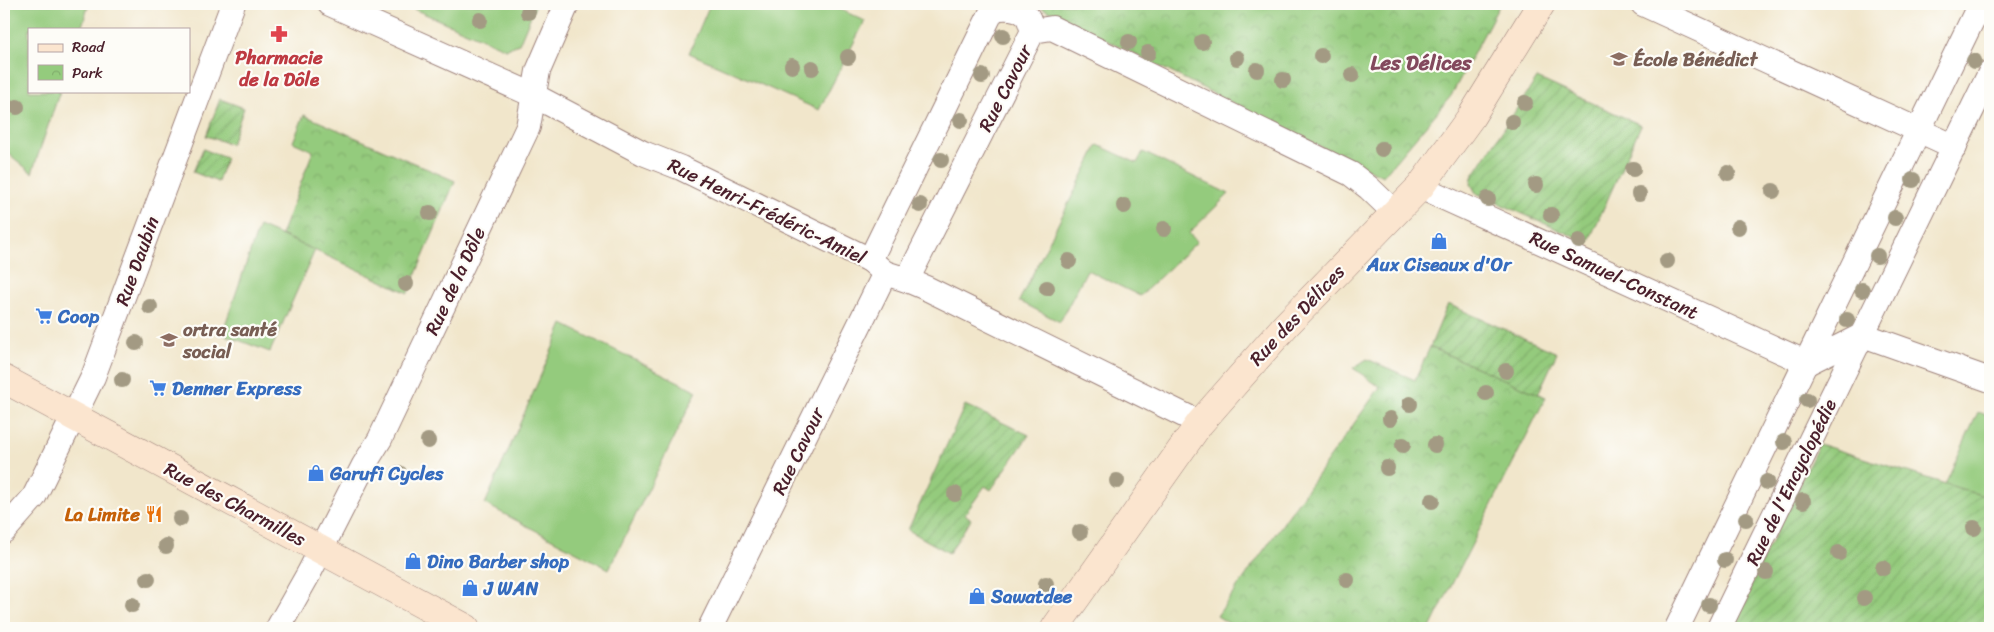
<svg xmlns="http://www.w3.org/2000/svg" width="1994" height="632" viewBox="0 0 1994 632" font-family="Sriracha,sans-serif">
  <style>
    .grass { fill: #94cb7d; stroke: #6f7554 }
    .park { fill: url(#park-crowns); stroke: #6f7554 }
    .garden { fill: url(#garden-furrows); stroke: #6f7554 }
    .lines { fill: none; stroke-linecap: round; stroke-linejoin: round }
    .street-casing { stroke: #9e827b; stroke-width: 26 }
    .secondary-casing { stroke: #9e827b; stroke-width: 29 }
    .street { stroke: #fff; stroke-width: 24 }
    .secondary { stroke: #fbe5cf; stroke-width: 28 }
    .tree { fill: #a39a83 }
    .labels { text-anchor: middle; dominant-baseline: central; stroke-width: 4.5; stroke-linejoin: round; paint-order: stroke }
    .health-label { font-size: 19px; font-weight: bold; fill: #be3a42; stroke: #fdfcf7 }
    .education-label { font-size: 19px; font-weight: bold; fill: #785e54; stroke: #fdfcf7; text-anchor: start }
    .street-label { font-size: 19px; fill: #4a1f2b; stroke: #fdfcf7 }
    .shop-label { font-size: 19px; font-weight: bold; fill: #366cbe; stroke: #fdfcf7; text-anchor: start }
    .food-label { font-size: 19px; font-weight: bold; fill: #c56008; stroke: #fdfcf7; text-anchor: end }
    .quarter-label { font-size: 21px; font-weight: bold; fill: #83495d; stroke: #fdfcf7 }
  </style>
  <defs>
    <pattern id="park-crowns" width="20" height="18" patternUnits="userSpaceOnUse" patternTransform="scale(1.25)"><rect width="20" height="18" fill="#94cb7d"/><path d="M2 6a3 3 0 1 1 6 0M12 15a3 3 0 1 1 6 0" fill="none" stroke="#81ae6c"/></pattern>
    <pattern id="garden-furrows" width="10" height="10" patternUnits="userSpaceOnUse" patternTransform="scale(1.25)"><rect width="10" height="10" fill="#94cb7d"/><path d="M-1 1l2-2M0 10L10 0M9 11l2-2" fill="none" stroke="#81ae6c"/></pattern>
  </defs>
  <rect width="100%" height="100%" fill="#fdfcf7"/>
  <filter id="ink" filterUnits="userSpaceOnUse"><feTurbulence type="fractalNoise" baseFrequency=".02" numOctaves="2"/><feDisplacementMap in="SourceGraphic" scale="10" xChannelSelector="R" yChannelSelector="G"/><feConvolveMatrix kernelMatrix="1 2 1 2 8 2 1 2 1" color-interpolation-filters="sRGB"/></filter>
  <filter id="wash" filterUnits="userSpaceOnUse"><feTurbulence type="fractalNoise" baseFrequency=".0096" numOctaves="4" result="noise"/><feDisplacementMap in="SourceGraphic" scale="20" xChannelSelector="R" yChannelSelector="G"/><feGaussianBlur stdDeviation="1.12" result="paint"/><feColorMatrix in="noise" values="0 0 0 0 0 0 0 0 0 0 0 0 0 0 0 0 0 1.4 0 .05"/><feComposite in="paint" operator="in"/></filter>
  <g filter="url(#wash)">
    <rect width="100%" height="100%" fill="#f1e6cb"/>
    <!-- grass -->
    <g class="grass">
      <polygon points="4,4 89,4 81,29 29,29 29,91 60,91 32,173 4,150"/>
      <polygon points="402,4 536,4 519,44 506,49"/>
      <polygon points="710,4 829,4 865,21 819,110 689,53"/>
      <polygon points="1098,145 1137,163 1143,152 1229,194 1189,233 1197,242 1140,296 1087,270 1060,322 1019,301"/>
      <polygon points="259,226 315,250 270,352 222,334"/>
      <polygon points="563,324 697,391 609,569 485,504"/>
      <polygon points="1978,412 1990,416 1990,498 1945,484"/>
    </g>
    <!-- park -->
    <g class="park">
      <polygon points="1034,4 1500,4 1451,96 1383,176 1333,153"/>
      <polygon points="304,115 455,181 408,293 281,235 313,151 293,142"/>
      <polygon points="1430,347 1546,397 1430,628 1236,628 1217,616 1380,387 1353,368 1367,359 1415,380"/>
    </g>
    <!-- garden -->
    <g class="garden">
      <polygon points="1537,78 1641,125 1588,243 1476,193 1471,184 1472,177"/>
      <polygon points="220,99 244,108 231,144 206,136"/>
      <polygon points="203,149 226,158 218,182 193,172"/>
      <polygon points="1448,304 1557,353 1538,394 1430,347"/>
      <polygon points="965,405 1029,435 991,490 985,486 965,514 971,519 949,553 908,530"/>
      <polygon points="1819,444 1990,498 1990,628 1729,628"/>
    </g>
  </g>
  <g filter="url(#ink)">
    <g class="lines">
      <!-- street casing -->
      <g class="street-casing">
        <g id="street">
          <polyline points="330,4 533,95 643,153 681,168 870,260 885,273 907,280 926,288 1200,423"/>
          <polyline points="1643,4 1955,147"/>
          <polyline points="1033,31 1052,28 1351,174 1369,188 1395,213"/>
          <polyline points="1420,187 1807,363"/>
          <path d="M870,260l123,-251c11,-2 25,-3 34,7 3,4 4,11 6,15l-126,249"/>
          <polyline points="1863,335 1990,380"/>
          <polyline points="1807,363 1863,335"/>
          <polyline points="4,531 34,497 93,377 233,4"/>
          <polyline points="278,628 309,573 364,465 380,439 528,127 538,71 567,4"/>
          <polyline points="710,628 885,273"/>
          <polyline points="1677,628 1980,4"/>
          <polyline points="1719,628 1990,73"/>
        </g>
      </g>
      <!-- secondary casing -->
      <g class="secondary-casing">
        <g id="secondary">
          <polyline points="4,379 466,628"/>
          <polyline points="1055,628 1200,423 1286,325 1420,187 1471,117 1541,4"/>
        </g>
      </g>
      <!-- street -->
      <use href="#street" class="street"/>
      <!-- secondary -->
      <use href="#secondary" class="secondary"/>
    </g>
    <!-- trees -->
    <g class="tree">
      <circle cx="528" cy="12" r="8"/>
      <circle cx="480" cy="20" r="8"/>
      <circle cx="1003" cy="36" r="8"/>
      <circle cx="1129" cy="42" r="8"/>
      <circle cx="1202" cy="42" r="8"/>
      <circle cx="1148" cy="53" r="8"/>
      <circle cx="1321" cy="56" r="8"/>
      <circle cx="848" cy="57" r="8"/>
      <circle cx="1237" cy="58" r="8"/>
      <circle cx="1974" cy="61" r="8"/>
      <circle cx="792" cy="66" r="8"/>
      <circle cx="812" cy="68" r="8"/>
      <circle cx="1257" cy="70" r="8"/>
      <circle cx="1352" cy="75" r="8"/>
      <circle cx="982" cy="76" r="8"/>
      <circle cx="1283" cy="80" r="8"/>
      <circle cx="1525" cy="103" r="8"/>
      <circle cx="17" cy="107" r="8"/>
      <circle cx="961" cy="120" r="8"/>
      <circle cx="1512" cy="122" r="8"/>
      <circle cx="1382" cy="149" r="8"/>
      <circle cx="941" cy="160" r="8"/>
      <circle cx="1633" cy="169" r="8"/>
      <circle cx="1728" cy="173" r="8"/>
      <circle cx="1913" cy="180" r="8"/>
      <circle cx="1536" cy="185" r="8"/>
      <circle cx="1773" cy="191" r="8"/>
      <circle cx="1639" cy="194" r="8"/>
      <circle cx="1488" cy="199" r="8"/>
      <circle cx="920" cy="205" r="8"/>
      <circle cx="1124" cy="206" r="8"/>
      <circle cx="430" cy="213" r="8"/>
      <circle cx="1551" cy="215" r="8"/>
      <circle cx="1895" cy="218" r="8"/>
      <circle cx="1738" cy="227" r="8"/>
      <circle cx="1164" cy="229" r="8"/>
      <circle cx="1579" cy="241" r="8"/>
      <circle cx="1877" cy="256" r="8"/>
      <circle cx="1069" cy="261" r="8"/>
      <circle cx="1667" cy="261" r="8"/>
      <circle cx="406" cy="284" r="8"/>
      <circle cx="1047" cy="288" r="8"/>
      <circle cx="1862" cy="290" r="8"/>
      <circle cx="150" cy="307" r="8"/>
      <circle cx="1847" cy="320" r="8"/>
      <circle cx="136" cy="343" r="8"/>
      <circle cx="1506" cy="371" r="8"/>
      <circle cx="122" cy="380" r="8"/>
      <circle cx="1486" cy="393" r="8"/>
      <circle cx="1807" cy="400" r="8"/>
      <circle cx="1410" cy="404" r="8"/>
      <circle cx="1390" cy="419" r="8"/>
      <circle cx="428" cy="441" r="8"/>
      <circle cx="1784" cy="442" r="8"/>
      <circle cx="1403" cy="445" r="8"/>
      <circle cx="1435" cy="445" r="8"/>
      <circle cx="1387" cy="468" r="8"/>
      <circle cx="399" cy="473" r="8"/>
      <circle cx="1117" cy="481" r="8"/>
      <circle cx="1767" cy="482" r="8"/>
      <circle cx="955" cy="494" r="8"/>
      <circle cx="1432" cy="501" r="8"/>
      <circle cx="1803" cy="501" r="8"/>
      <circle cx="180" cy="519" r="8"/>
      <circle cx="1746" cy="519" r="8"/>
      <circle cx="1974" cy="528" r="8"/>
      <circle cx="1080" cy="532" r="8"/>
      <circle cx="166" cy="546" r="8"/>
      <circle cx="1839" cy="553" r="8"/>
      <circle cx="1725" cy="560" r="8"/>
      <circle cx="1883" cy="568" r="8"/>
      <circle cx="1766" cy="572" r="8"/>
      <circle cx="148" cy="579" r="8"/>
      <circle cx="1347" cy="580" r="8"/>
      <circle cx="1046" cy="584" r="8"/>
      <circle cx="1864" cy="598" r="8"/>
      <circle cx="132" cy="605" r="8"/>
      <circle cx="1709" cy="605" r="8"/>
    </g>
  </g>
  <!-- icons -->
  <defs>
    <g id="pharmacy-bare" transform="scale(1.35)"><path d="M-2-6h4v4h4v4h-4v4h-4v-4h-4v-4h4Z" fill="#e0444e" stroke="#fdfcf7" stroke-width="2.5" paint-order="stroke"/></g>
    <g id="school-bare" transform="scale(1.35)"><path d="M0-5L7-2L0 1L-7-2ZM-4 1L0 2.5L4 1V4Q0 6-4 4Z" fill="#8d6e63" stroke="#fdfcf7" stroke-width="2.5" paint-order="stroke"/></g>
    <g id="shop-bare" transform="scale(1.35)"><path d="M-5-2.5h2.3a2.7 3.5 0 0 1 5.4 0H5L5.5 6h-11ZM-1.5-2.5h3a1.5 2.3 0 0 0-3 0Z" fill="#3f7fe0" stroke="#fdfcf7" stroke-width="2.5" paint-order="stroke"/></g>
    <g id="supermarket-bare" transform="scale(1.35)"><path d="M-6-5.5h2.5l.6 2H6L4.5 2H-2.5L-4.4-4H-6ZM-1.5 3.2a1.3 1.3 0 1 0 .1 0ZM3 3.2a1.3 1.3 0 1 0 .1 0Z" fill="#3f7fe0" stroke="#fdfcf7" stroke-width="2.5" paint-order="stroke"/></g>
    <g id="restaurant-bare" transform="scale(1.35)"><path d="M-5-6h1v4h1v-4h1v4h1v-4h1v5L-1.5 .5V6h-2V.5L-5-1ZM5-6V6H3V1.5H1.5Q1.5-4 5-6Z" fill="#e8710a" stroke="#fdfcf7" stroke-width="2.5" paint-order="stroke"/></g>
  </defs>
  <g fill-rule="evenodd">
    <use href="#pharmacy-bare" x="279" y="34"/>
    <use href="#school-bare" x="1619" y="59"/>
    <use href="#shop-bare" x="1439" y="241"/>
    <use href="#supermarket-bare" x="44" y="316"/>
    <use href="#school-bare" x="169" y="340"/>
    <use href="#supermarket-bare" x="158" y="388"/>
    <use href="#shop-bare" x="316" y="473"/>
    <use href="#restaurant-bare" x="154" y="514"/>
    <use href="#shop-bare" x="413" y="561"/>
    <use href="#shop-bare" x="470" y="588"/>
    <use href="#shop-bare" x="977" y="596"/>
  </g>
  <g class="labels">
    <!-- health labels -->
    <g class="health-label">
      <text x="279" y="57">Pharmacie<tspan x="279" dy="22">de la Dôle</tspan></text>
    </g>
    <!-- education labels -->
    <g class="education-label">
      <text x="1633" y="59">École Bénédict</text>
      <text x="183" y="329">ortra santé<tspan x="183" dy="22">social</tspan></text>
    </g>
    <!-- street labels -->
    <g class="street-label">
      <text transform="translate(1005 88) rotate(-63)">Rue Cavour</text>
      <text transform="translate(767 211) rotate(26)">Rue Henri-Frédéric-Amiel</text>
      <text transform="translate(137 261) rotate(-70)">Rue Daubin</text>
      <text transform="translate(1614 275) rotate(25)">Rue Samuel-Constant</text>
      <text transform="translate(455 281) rotate(-65)">Rue de la Dôle</text>
      <text transform="translate(1297 315) rotate(-47)">Rue des Délices</text>
      <text transform="translate(798 451) rotate(-64)">Rue Cavour</text>
      <text transform="translate(1791 482) rotate(-64)">Rue de l'Encyclopédie</text>
      <text transform="translate(235 504) rotate(28)">Rue des Charmilles</text>
    </g>
    <!-- shop labels -->
    <g class="shop-label">
      <text x="1439" y="264" text-anchor="middle">Aux Ciseaux d'Or</text>
      <text x="58" y="316">Coop</text>
      <text x="172" y="388">Denner Express</text>
      <text x="330" y="473">Garufi Cycles</text>
      <text x="427" y="561">Dino Barber shop</text>
      <text x="484" y="588">J WAN</text>
      <text x="991" y="596">Sawatdee</text>
    </g>
    <!-- food labels -->
    <g class="food-label">
      <text x="140" y="514">La Limite</text>
    </g>
    <!-- quarter labels -->
    <g class="quarter-label">
      <text x="1421" y="63">Les Délices</text>
    </g>
  </g>
  <!-- margin -->
  <rect width="1994" height="632" fill="none" stroke="#fdfcf7" stroke-width="20"/>
  <!-- legend -->
  <rect x="28" y="28" width="162" height="65" fill="#fdfcf7" stroke="#b5a4a5"/>
  <rect x="38" y="44" width="25" height="8" fill="#fbe5cf" stroke="#b5a4a5"/>
  <text x="72" y="52" font-size="15" fill="#4a1f2b">Road</text>
  <rect x="38" y="65" width="25" height="15" fill="url(#park-crowns)" stroke="#b5a4a5"/>
  <text x="72" y="78" font-size="15" fill="#4a1f2b">Park</text>
</svg>
